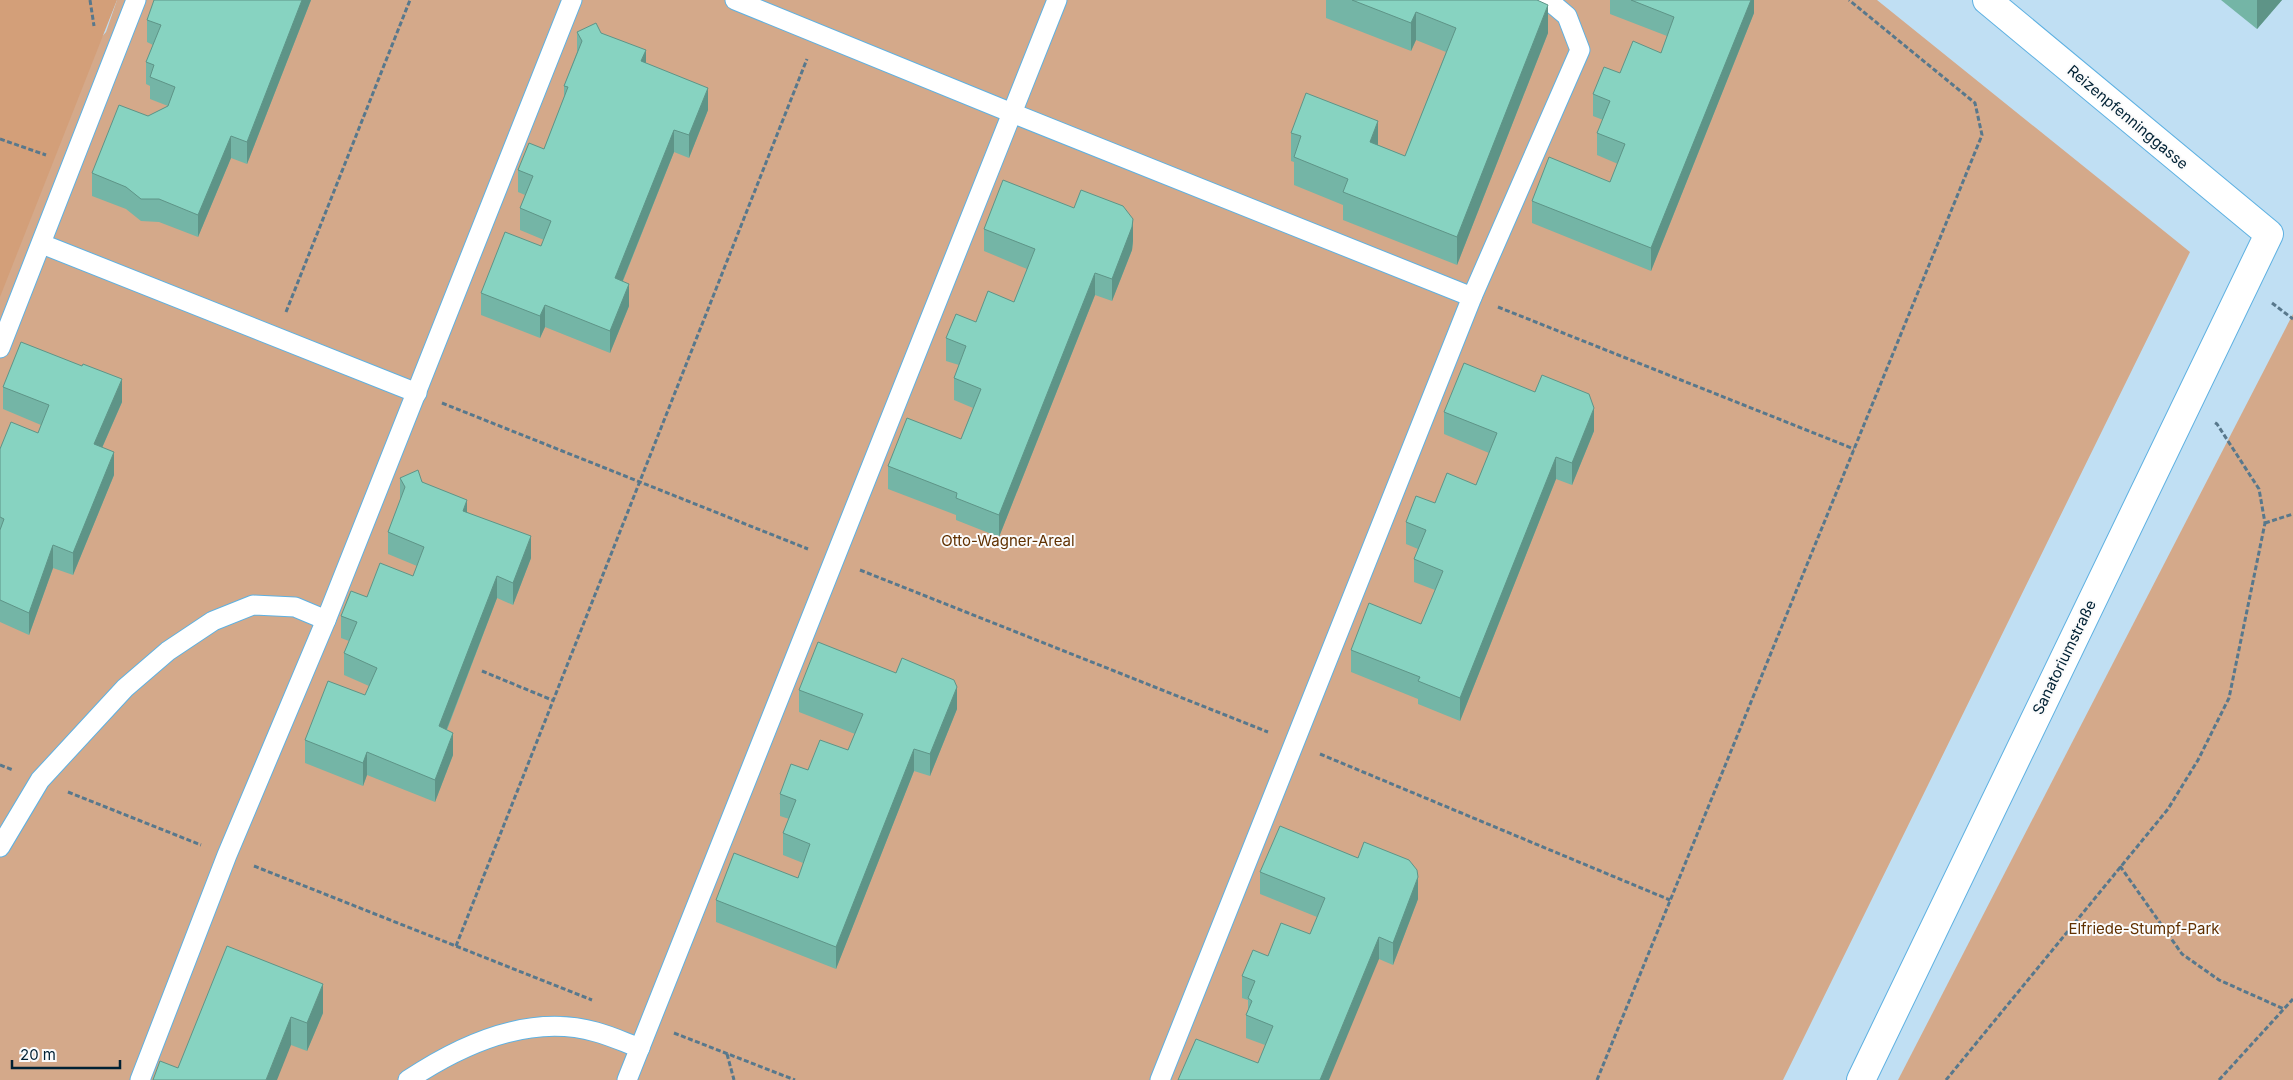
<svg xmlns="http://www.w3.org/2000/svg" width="2293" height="1080" viewBox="0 0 2293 1080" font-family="Inter,sans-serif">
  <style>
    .green { fill: #d4a98a }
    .forest { fill: #d39f79 }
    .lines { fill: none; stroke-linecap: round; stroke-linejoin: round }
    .service-casing { stroke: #5eb1e2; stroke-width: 21 }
    .minor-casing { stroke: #5eb1e2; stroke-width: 30 }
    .path { stroke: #58788c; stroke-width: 3; stroke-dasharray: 5 2.5; stroke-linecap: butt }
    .service { stroke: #fff; stroke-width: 19 }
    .minor { stroke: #fff; stroke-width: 28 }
    .wall { fill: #74b5a6 }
    .shaded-wall { fill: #5e9487 }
    .building { fill: #87d3c1; stroke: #5e9487 }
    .labels { text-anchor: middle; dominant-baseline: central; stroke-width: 4; stroke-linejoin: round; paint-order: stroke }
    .street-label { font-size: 15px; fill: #002134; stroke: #fbfbfb }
    .park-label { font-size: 15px; fill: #603000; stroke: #fbfbfb }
  </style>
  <rect width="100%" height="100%" fill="#c0dff3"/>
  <!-- green -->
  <g class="green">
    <polygon points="117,0 1877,0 2190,252 1783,1080 0,1080 0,155 106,32"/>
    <polygon points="2293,314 2293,1080 1898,1080"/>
  </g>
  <!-- forest -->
  <polygon class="forest" points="0,0 117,0 0,297"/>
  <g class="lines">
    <!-- service casing -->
    <g class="service-casing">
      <g id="service">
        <polyline points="735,0 1012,113 1472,297"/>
        <polyline points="42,244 417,393"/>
        <polyline points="0,348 136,0"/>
        <polyline points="0,847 40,780 125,688 168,651 213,621 253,605 295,607 326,620"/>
        <polyline points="140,1080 227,855 326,620 572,0"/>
        <path d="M408,1080c54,-36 122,-67 188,-48 15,4 30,11 44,16"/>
        <polyline points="627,1080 1057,0"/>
        <polyline points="1160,1080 1472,297 1580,50 1567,16 1548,0"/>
      </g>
    </g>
    <!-- minor casing -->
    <g class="minor-casing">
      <polyline id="minor" points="1861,1080 2269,234 1987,0"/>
    </g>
    <!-- path -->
    <g class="path">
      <polyline points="90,0 94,26"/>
      <polyline points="0,139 46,155"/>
      <polyline points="2272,303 2293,319"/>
      <polyline points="1498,307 1854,449"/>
      <polyline points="286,312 410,0"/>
      <polyline points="442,403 808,549"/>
      <polyline points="2265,523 2293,514"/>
      <polyline points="860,570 1268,732"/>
      <polyline points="482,671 552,700"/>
      <polyline points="1320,754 1670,900"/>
      <polyline points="0,765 13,770"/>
      <polyline points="68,792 201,845"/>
      <polyline points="254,866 592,1000"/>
      <polyline points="2120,866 2182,954 2219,980 2284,1009"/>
      <polyline points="456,946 807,59"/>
      <polyline points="674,1033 795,1080"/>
      <polyline points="727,1054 734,1080"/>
      <polyline points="1597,1080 1982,135 1975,103 1849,0"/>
      <polyline points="1946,1080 2168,809 2198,760 2229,698 2265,523 2259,489 2217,424 2214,422"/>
      <polyline points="2219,1080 2293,999"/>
    </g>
    <!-- service -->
    <use href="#service" class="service"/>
    <!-- minor -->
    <use href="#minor" class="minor"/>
  </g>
  <!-- wall -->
  <g class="wall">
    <polygon points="311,0 247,164 231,158 198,237 159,222 141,221 126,209 92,196 92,173 148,116 168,106 150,99 150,86 146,84 146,62 153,45 147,42 147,20"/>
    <polygon points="1326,0 1537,0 1548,33 1457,265 1343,220 1343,205 1294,185 1294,162 1291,161 1291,133 1378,145 1405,156 1446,52 1416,40 1411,51 1326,18"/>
    <polygon points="1610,0 1754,0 1754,13 1651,271 1532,223 1532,201 1610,182 1618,164 1597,155 1597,133 1603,120 1593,116 1593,94 1620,73 1661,53 1667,36 1610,14"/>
    <polygon points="2221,0 2282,0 2257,29"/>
    <polygon points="577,32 601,33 646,63 708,110 689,158 674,152 623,281 629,306 610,353 545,327 540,338 481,315 481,293 541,246 544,240 520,230 520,208 525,195 518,192 518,170 544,149 564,97 564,86 577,52"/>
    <polygon points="984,229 1133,241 1132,250 1112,301 1095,295 999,537 956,520 956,515 888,489 888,466 961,439 973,408 954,400 954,378 959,365 946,361 946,338 1014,302 1027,269 984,251"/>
    <polygon points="3,387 122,402 102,448 114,475 73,575 53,568 29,635 0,622 0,449 38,433 41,425 3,409"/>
    <polygon points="1444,412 1594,431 1572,485 1556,479 1460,721 1418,704 1418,699 1351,672 1351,650 1421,624 1435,590 1414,582 1414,559 1418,549 1406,544 1406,522 1435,503 1476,485 1489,453 1444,434"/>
    <polygon points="400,478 422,482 467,512 531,558 513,605 497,598 447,730 453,755 435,802 367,775 363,786 305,763 305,740 365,695 369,686 344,675 344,653 349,641 341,638 341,616 367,597 413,576 417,566 388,554 388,532 400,500"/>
    <polygon points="799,690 957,709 930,776 914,771 836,969 716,922 716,900 798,878 803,863 783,855 783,833 789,819 780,816 780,794 808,770 848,750 855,734 799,712"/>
    <polygon points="1260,872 1418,899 1393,965 1379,959 1258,1063 1265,1045 1246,1038 1246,1015 1248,1011 1248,1000 1242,998 1242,976 1268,956 1310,934 1317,917 1260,894"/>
    <polygon points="227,946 323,1013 307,1051 291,1045"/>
  </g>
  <!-- shaded-wall -->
  <g class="shaded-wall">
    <polygon points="302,0 311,0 247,164 247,142"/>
    <polygon points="1751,0 1754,0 1754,13 1651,271 1651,248"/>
    <polygon points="2257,0 2282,0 2257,29"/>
    <polygon points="1548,5 1548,33 1457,265 1457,237"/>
    <polygon points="1416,12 1416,40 1411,51 1411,23"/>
    <polygon points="646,50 646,72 641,61"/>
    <polygon points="708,88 708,110 689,158 689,135"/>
    <polygon points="1378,121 1378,150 1370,142"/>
    <polygon points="674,130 674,152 615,300 615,278"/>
    <polygon points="231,136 231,158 198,237 198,215"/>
    <polygon points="1133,219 1133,241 1132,250 1112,301 1112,279"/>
    <polygon points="1095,273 1095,295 999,537 999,515"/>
    <polygon points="629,284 629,306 610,353 610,331"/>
    <polygon points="545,305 545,327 540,338 540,316"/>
    <polygon points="122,379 122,402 94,466 94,444"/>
    <polygon points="1594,408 1594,431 1572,485 1572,463"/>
    <polygon points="114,452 114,475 73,575 73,553"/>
    <polygon points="1556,457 1556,479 1460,721 1460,698"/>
    <polygon points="467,500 467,522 463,511"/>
    <polygon points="531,536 531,558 513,605 513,583"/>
    <polygon points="53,545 53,568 29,635 29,613"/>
    <polygon points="497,576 497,598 439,749 439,726"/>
    <polygon points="957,687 957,709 930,776 930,754"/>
    <polygon points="453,733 453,755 435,802 435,780"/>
    <polygon points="914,749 914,771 836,969 836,947"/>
    <polygon points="367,752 367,775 363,786 363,763"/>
    <polygon points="1418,877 1418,899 1393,965 1393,943"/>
    <polygon points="1379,937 1379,959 1329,1080 1320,1080"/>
    <polygon points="323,984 323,1013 307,1051 307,1023"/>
    <polygon points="291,1017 291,1045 277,1080 266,1080"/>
  </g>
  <!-- building -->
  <g class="building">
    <polygon points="154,0 302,0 247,142 231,136 198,215 159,199 141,199 126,187 92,173 119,105 148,116 168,106 175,87 150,77 154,65 146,62 161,25 147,20"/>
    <polygon points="1352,0 1537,0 1548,5 1457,237 1343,192 1348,179 1294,157 1301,136 1291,133 1306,93 1378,121 1370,142 1405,156 1456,28 1416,12 1411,23"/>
    <polygon points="1631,0 1751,0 1651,248 1532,201 1549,157 1610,182 1625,144 1597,133 1610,101 1593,94 1604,67 1620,73 1633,41 1661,53 1674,17"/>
    <polygon points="596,23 601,33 646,50 641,61 708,88 689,135 674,130 615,278 629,284 610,331 545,305 540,316 481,293 505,232 541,246 551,221 520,208 533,176 518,170 529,143 544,149 568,87 564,86 582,41 577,32"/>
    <polygon points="1003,180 1074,208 1081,190 1123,206 1133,219 1132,227 1112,279 1095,273 999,515 956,498 957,493 888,466 907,418 961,439 981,389 954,378 966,346 946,338 956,314 976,322 988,291 1014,302 1035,249 984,229"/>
    <polygon points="21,342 82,366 83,364 122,379 94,444 114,452 73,553 53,545 29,613 0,600 0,530 4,519 0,517 0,449 11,422 38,433 49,405 3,387"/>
    <polygon points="1464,363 1535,392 1542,375 1589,394 1594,408 1572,463 1556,457 1460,698 1418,681 1420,677 1351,650 1369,603 1421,624 1443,571 1414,559 1426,530 1406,522 1416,496 1435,503 1447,473 1476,485 1497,433 1444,412"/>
    <polygon points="418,470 422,482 467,500 463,511 531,536 513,583 497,576 439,726 453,733 435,780 367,752 363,763 305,740 328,681 365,695 377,668 344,653 357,622 341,616 351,591 367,597 380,563 413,576 424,547 388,532 405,487 400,478"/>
    <polygon points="818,642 896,673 902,658 954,680 957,687 930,754 914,749 836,947 716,900 734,853 798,878 810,844 783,833 796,800 780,794 791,764 808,770 820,740 848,750 863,714 799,690"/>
    <polygon points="1280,826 1358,858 1364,842 1409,860 1417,870 1418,877 1393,943 1379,937 1320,1080 1178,1080 1196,1039 1258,1063 1273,1026 1246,1015 1252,1001 1248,998 1255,981 1242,976 1253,950 1268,956 1281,923 1310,934 1325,898 1260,872"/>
    <polygon points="227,946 323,984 307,1023 291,1017 266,1080 153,1080 160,1061 178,1068"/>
  </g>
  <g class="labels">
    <!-- street labels -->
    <g class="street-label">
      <text transform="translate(2128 117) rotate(40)">Reizenpfenninggasse</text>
      <text transform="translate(2064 657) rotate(-64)">Sanatoriumstraße</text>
    </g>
    <!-- park labels -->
    <g class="park-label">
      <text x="1008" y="540">Otto-Wagner-Areal</text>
      <text x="2144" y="928">Elfriede-Stumpf-Park</text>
    </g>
  </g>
  <!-- scale -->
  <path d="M12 1060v8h108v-8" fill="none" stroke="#002134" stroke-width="2.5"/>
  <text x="20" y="1060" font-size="15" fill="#002134" stroke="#fbfbfb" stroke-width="4" paint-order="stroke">20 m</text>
</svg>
